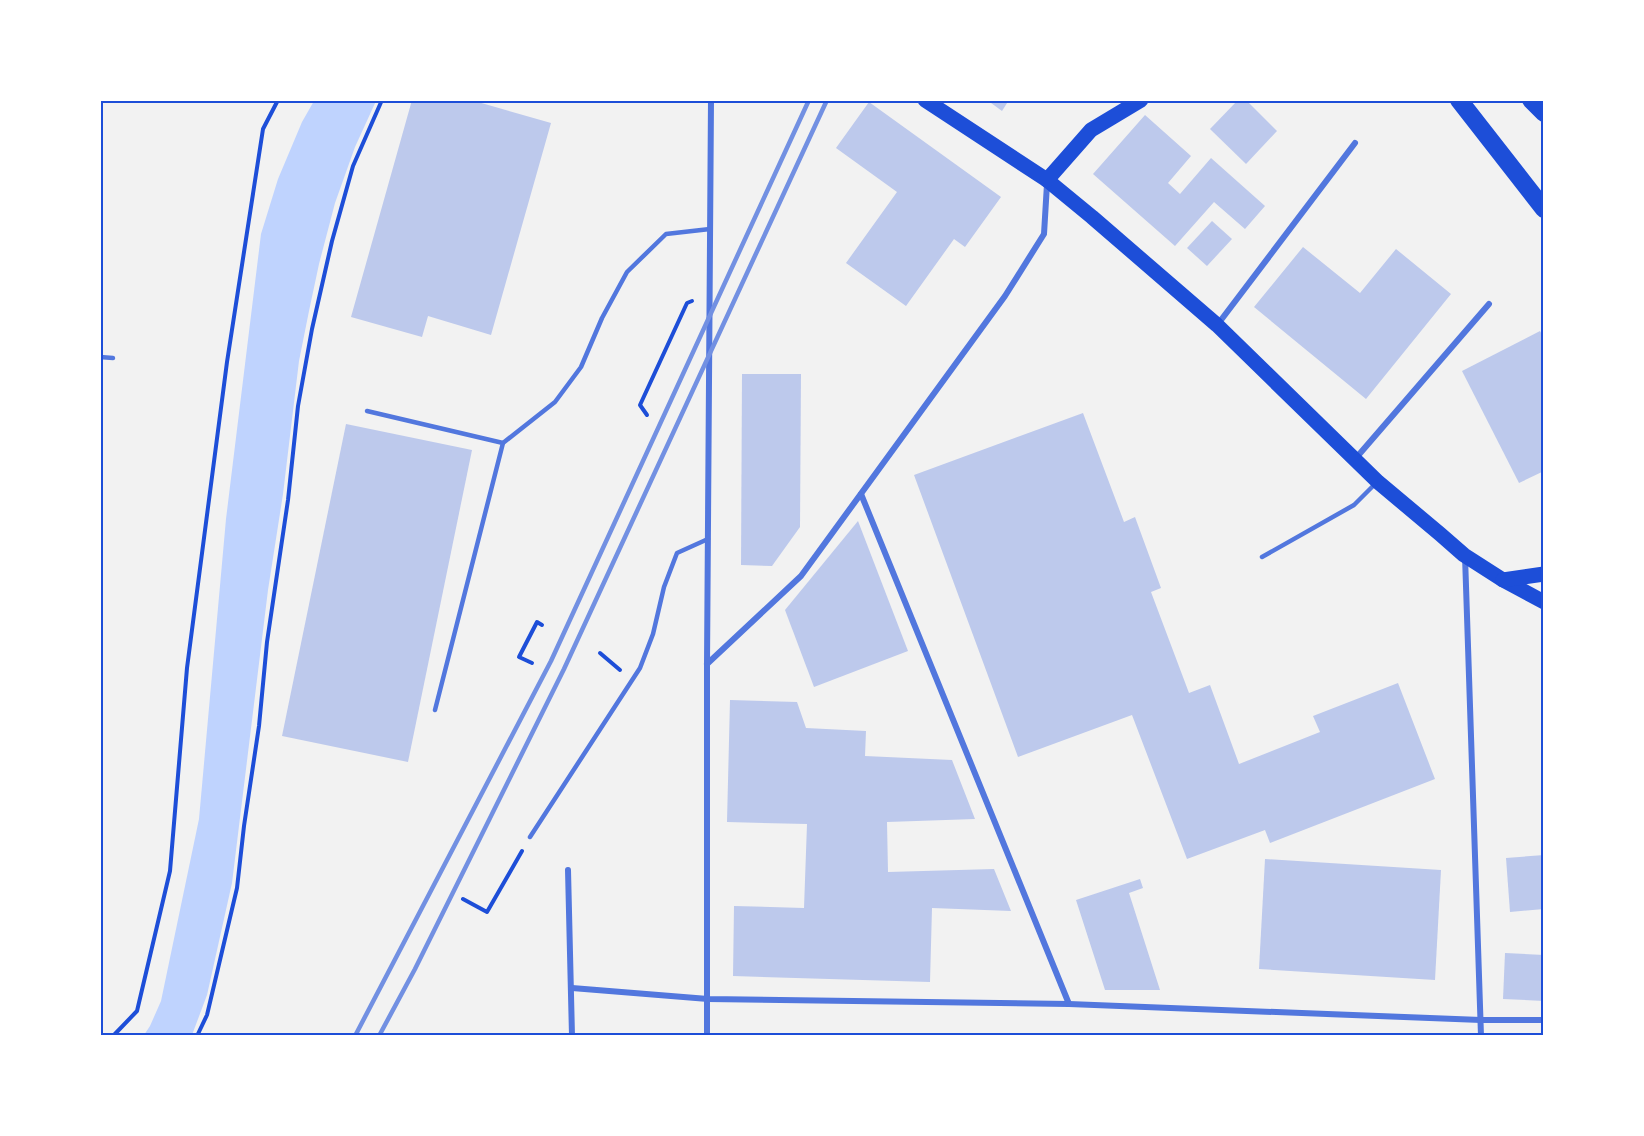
<svg xmlns="http://www.w3.org/2000/svg" width="1644" height="1136" viewBox="0 0 1644 1136" font-family="Inter,sans-serif">
  <style>
    .water { fill: #bfd3fe }
    .building { fill: #bdc9ec }
    .lines { fill: none; stroke-linecap: round; stroke-linejoin: round }
    .path { stroke: #1d4ed8; stroke-width: 4 }
    .service { stroke: #5277de; stroke-width: 4.5 }
    .minor { stroke: #5277de; stroke-width: 6 }
    .primary { stroke: #1d4ed8; stroke-width: 15 }
    .motorway { stroke: #1d4ed8; stroke-width: 18 }
    .rail { stroke: #7290e2; stroke-width: 4.5 }
    .neatline { fill: none; stroke: #1d4ed8; stroke-width: 2 }
  </style>
  <rect width="100%" height="100%" fill="#f2f2f2"/>
  <!-- water -->
  <polygon class="water" points="314,101 376,101 355,147 335,203 319,264 309,311 299,361 283,494 268,590 232,883 207,995 192,1035 144,1035 150,1026 161,1001 199,819 226,519 261,234 278,179 302,122"/>
  <!-- building -->
  <g class="building">
    <polygon points="412,100 471,100 551,123 491,335 428,316 422,337 351,317"/>
    <polygon points="987,100 1009,100 1002,111"/>
    <polygon points="1238,100 1246,100 1277,131 1246,164 1210,129"/>
    <polygon points="869,102 1001,197 965,247 954,239 906,306 846,263 897,192 836,148"/>
    <polygon points="1145,115 1191,156 1168,183 1180,194 1211,158 1265,206 1245,229 1214,202 1175,246 1093,174"/>
    <polygon points="1212,221 1232,239 1207,266 1187,248"/>
    <polygon points="1303,247 1360,293 1396,249 1451,294 1366,399 1254,307"/>
    <polygon points="1540,331 1544,338 1544,471 1519,483 1462,371"/>
    <polygon points="742,374 801,374 800,527 772,566 741,565"/>
    <polygon points="1083,413 1124,522 1135,517 1161,588 1151,592 1189,693 1210,685 1239,764 1320,732 1313,716 1398,683 1435,779 1270,843 1265,830 1187,859 1132,715 1018,757 914,475"/>
    <polygon points="346,424 472,450 408,762 282,736"/>
    <polygon points="858,521 908,651 814,687 785,610"/>
    <polygon points="730,700 797,702 806,728 866,731 865,756 952,760 975,819 887,822 888,872 994,869 1011,911 932,908 930,982 733,976 734,906 804,908 807,824 727,822"/>
    <polygon points="1544,855 1544,909 1510,912 1506,858"/>
    <polygon points="1265,859 1441,870 1435,980 1259,969"/>
    <polygon points="1140,879 1143,888 1129,893 1160,990 1105,990 1076,900"/>
    <polygon points="1505,953 1544,955 1544,1001 1503,999"/>
  </g>
  <g class="lines">
    <!-- path -->
    <g class="path">
      <polyline points="647,415 640,405 687,303 692,301"/>
      <polyline points="600,653 620,670"/>
      <polyline points="532,663 519,657 537,622 542,625"/>
      <polyline points="463,899 487,912 522,851"/>
      <polyline points="113,1036 137,1011 170,871 187,668 227,362 263,129 278,100"/>
      <polyline points="197,1036 207,1015 237,888 244,826 259,726 267,642 288,500 298,406 312,329 332,241 353,166 382,100"/>
    </g>
    <!-- service -->
    <g class="service">
      <polyline points="100,357 113,358"/>
      <polyline points="367,411 503,443"/>
      <polyline points="1262,557 1354,505 1376,483"/>
      <polyline points="435,710 503,443 555,402 581,367 602,318 627,272 666,234 710,229"/>
      <polyline points="530,837 640,668 653,634 664,587 677,553 708,539"/>
    </g>
    <!-- minor -->
    <g class="minor">
      <polyline points="1218,324 1355,143"/>
      <polyline points="1356,458 1489,304"/>
      <polyline points="861,494 1069,1004"/>
      <polyline points="1465,556 1481,1036"/>
      <polyline points="707,664 801,576 1005,296 1044,234 1047,184"/>
      <polyline points="568,870 572,1036"/>
      <polyline points="572,988 708,999 1069,1004 1481,1020 1544,1020"/>
      <polyline points="707,1036 707,664 711,100"/>
    </g>
    <!-- primary -->
    <g class="primary">
      <polyline points="925,100 1047,180 1092,217 1217,325 1378,482 1440,534 1464,555 1503,580 1544,602"/>
      <polyline points="1047,180 1091,130 1141,100"/>
      <polyline points="1503,580 1544,574"/>
    </g>
    <!-- motorway -->
    <g class="motorway">
      <polyline points="1459,100 1544,209"/>
      <polyline points="1531,100 1544,113"/>
    </g>
    <!-- rail -->
    <g class="rail">
      <polyline points="355,1036 551,661 809,100"/>
      <polyline points="379,1036 415,969 564,669 827,100"/>
    </g>
  </g>
  <!-- border -->
  <rect width="1644" height="1136" fill="none" stroke="#ffffff" stroke-width="204"/>
  <rect x="102" y="102" width="1440" height="932" class="neatline"/>
</svg>
